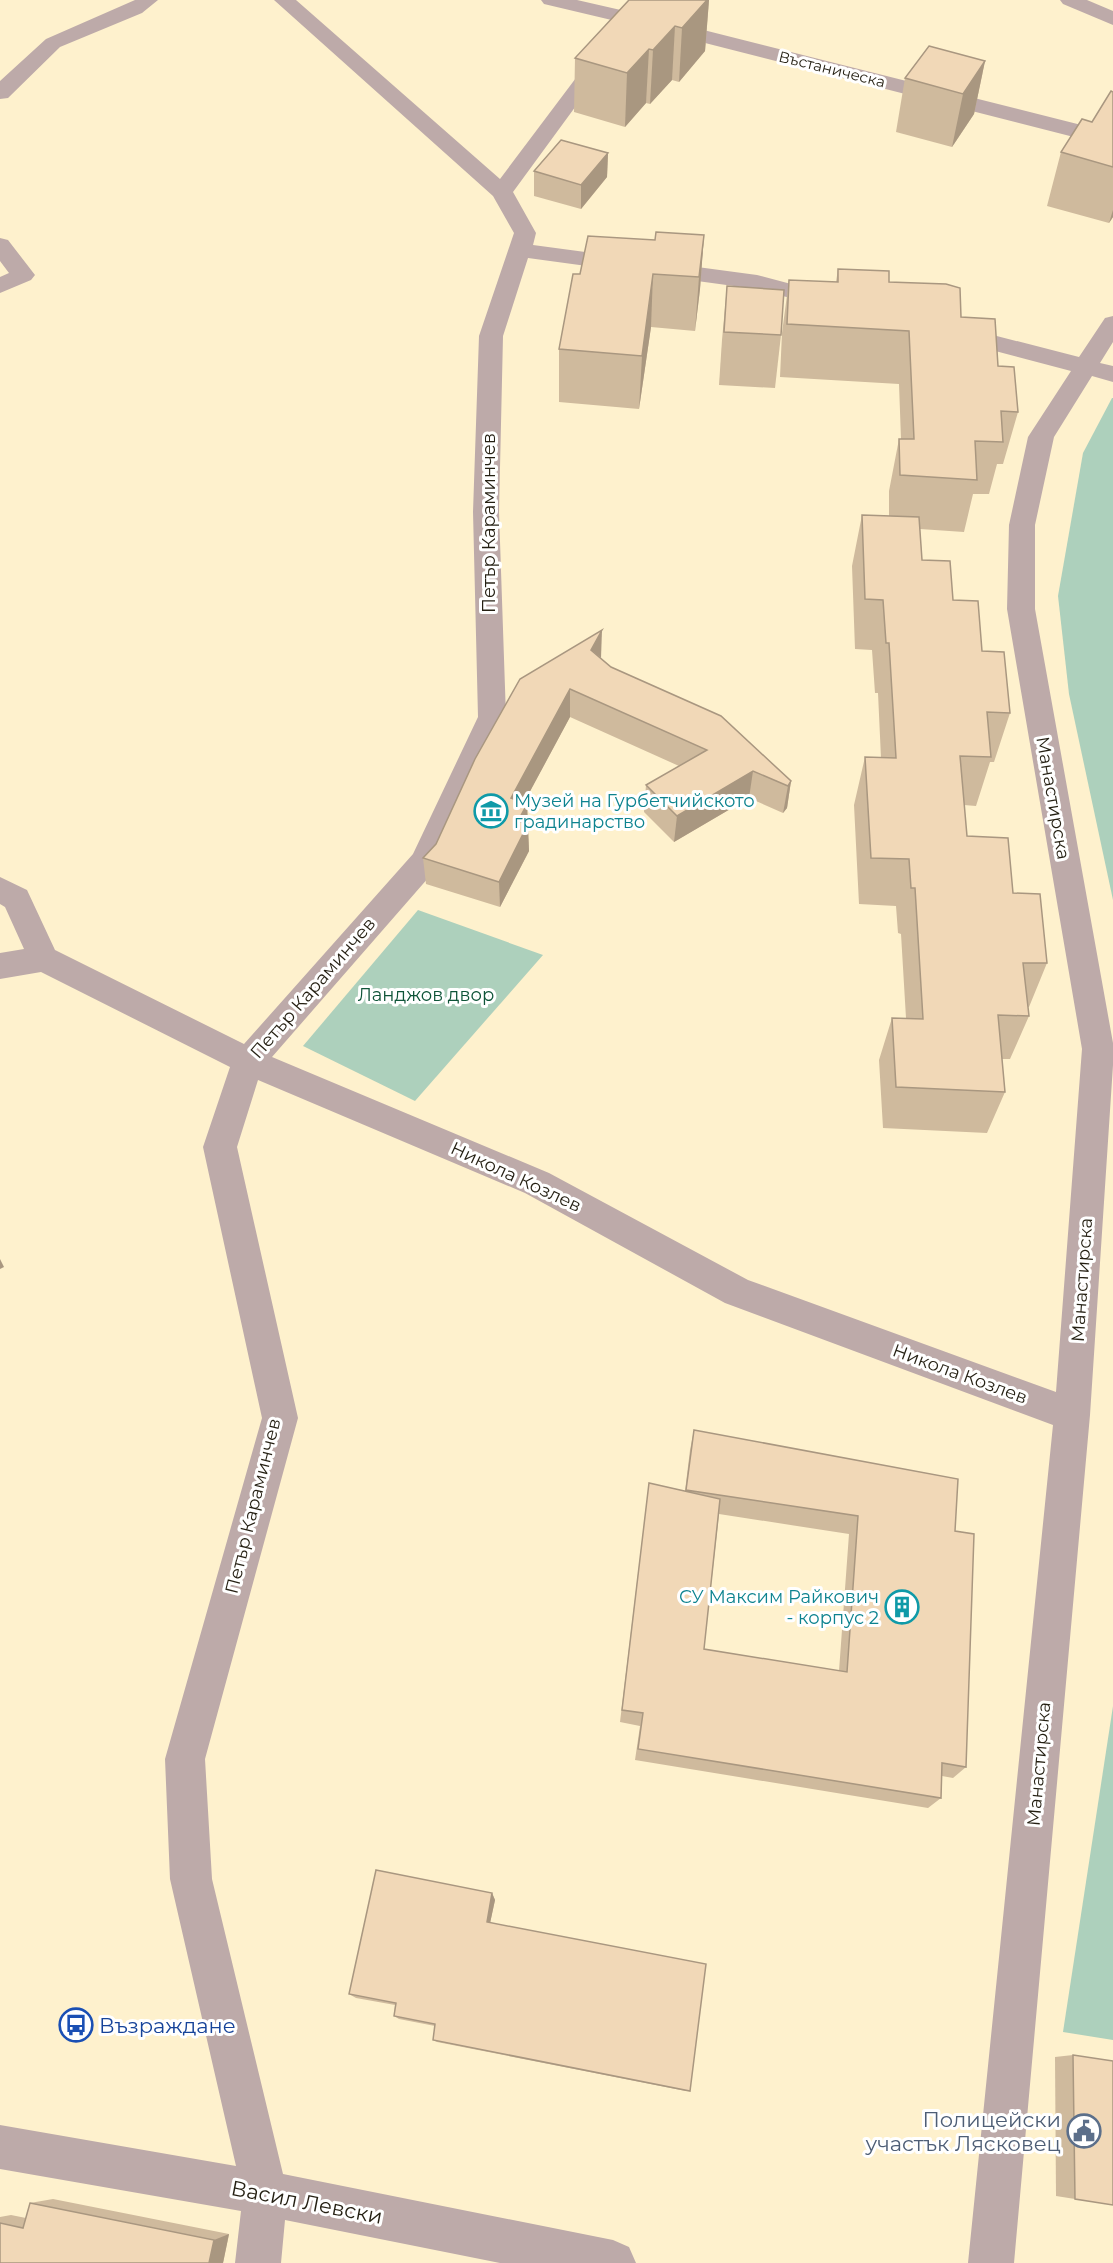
<svg xmlns="http://www.w3.org/2000/svg" width="1113" height="2263" viewBox="0 0 1113 2263" font-family="Montserrat,sans-serif">
  <style>
    .green { fill: #add0bc }
    .lines { fill: none; stroke-linecap: round; stroke-linejoin: round }
    .minor { fill: #bdaaa9; fill-rule: evenodd }
    .wall { fill: #cfba9d; fill-rule: evenodd }
    .shaded-wall { fill: #a99780 }
    .building { fill: #f1d8b7; stroke: #a99780; stroke-width: 1.5 }
    .labels { text-anchor: middle; dominant-baseline: central; stroke-width: 6; stroke-linejoin: round; paint-order: stroke }
    .far-street-label { font-size: 15px; fill: #241f12; stroke: #fff }
    .street-label { font-size: 18px; fill: #241f12; stroke: #fff }
    .culture-label { font-size: 18px; fill: #0d838f; stroke: #fff; text-anchor: start }
    .park-label { font-size: 18px; fill: #0e5438; stroke: #fff }
    .near-transit-label { font-size: 21px; fill: #164399; stroke: #fff; text-anchor: start }
    .near-service-label { font-size: 21px; fill: #4e5e75; stroke: #fff; text-anchor: end }
    .near-street-label { font-size: 21px; fill: #241f12; stroke: #fff }
  </style>
  <rect width="100%" height="100%" fill="#fef1cd"/>
  <!-- green -->
  <g class="green">
    <polygon points="1112,398 1113,398 1113,900 1069,694 1058,596 1083,453"/>
    <polygon points="418,910 543,955 415,1101 303,1046"/>
    <polygon points="1113,1706 1113,2040 1063,2032"/>
  </g>
  <g class="lines">
    <!-- minor -->
    <g class="minor">
      <polygon points="135,0 158,0 142,13 60,47 8,98 0,99 0,81 46,39"/>
      <polygon points="274,0 296,0 500,179 594,54 601,52 608,54 611,58 513,192 536,233 533,245 757,275 840,297 844,302 840,307 832,309 756,289 528,258 503,336 499,512 506,717 436,869 272,1057 549,1173 748,1280 1056,1392 1082,1049 1007,609 1009,525 1028,437 1071,371 946,338 942,333 946,328 954,325 1079,357 1105,318 1113,316 1113,342 1100,363 1113,366 1113,382 1092,376 1054,437 1035,525 1035,609 1113,1043 1113,1065 1090,1415 1014,2263 968,2263 1053,1425 725,1303 525,1193 258,1080 237,1147 298,1418 205,1759 212,1879 283,2174 613,2240 629,2247 636,2263 500,2263 285,2220 281,2263 235,2263 241,2211 0,2169 0,2125 236,2166 170,1879 165,1759 262,1418 203,1147 230,1067 41,972 0,979 0,953 24,949 5,907 0,904 0,877 27,890 55,950 244,1044 413,854 478,717 473,512 479,336 514,233 493,196"/>
      <polygon points="541,0 577,0 660,19 1113,133 1113,147 658,31 544,4"/>
      <polygon points="1060,0 1087,0 1113,11 1113,25 1063,4"/>
      <polygon points="0,238 8,240 35,275 31,280 0,293 0,277 9,273 0,261"/>
    </g>
  </g>
  <!-- wall -->
  <g class="wall">
    <polygon points="629,0 709,0 705,51 679,82 672,80 650,104 646,103 625,127 574,112 575,58"/>
    <polygon points="985,61 974,114 952,147 896,132 905,78"/>
    <polygon points="1113,92 1113,217 1109,223 1047,206 1061,152 1092,122"/>
    <polygon points="608,153 607,177 581,209 534,196 534,171"/>
    <polygon points="704,235 700,289 695,331 651,327 639,409 559,402 559,349 580,274 655,240"/>
    <polygon points="838,269 889,282 961,317 998,366 1018,412 1003,464 997,464 989,494 973,494 964,532 920,529 922,560 953,600 982,651 1010,713 994,762 990,762 976,806 964,805 967,836 1013,893 1047,963 1029,1007 1028,1007 1029,1016 1010,1059 1002,1059 1005,1092 987,1133 883,1128 879,1060 892,1018 906,1018 901,934 898,933 896,906 859,904 854,805 865,757 881,758 878,693 875,693 872,650 855,649 852,566 862,515 889,516 889,491 899,439 901,439 899,384 780,377 782,333 789,280 836,282"/>
    <polygon points="727,286 781,335 775,388 719,385 722,340"/>
    <polygon points="601,659 611,667 791,781 787,808 783,813 749,798 674,842 644,812 646,785 679,766 570,717 524,802 527,804 529,851 500,907 426,884 423,858 436,844 475,759"/>
    <path d="M694,1430l261,101 11,236 -13,11 -11,-2 -1,22 -13,10 -293,-48 5,-34 -20,-4 29,-239 36,8 5,-41zM719,1514l130,20 -10,137 -135,-22z"/>
    <polygon points="492,1893 495,1900 490,1923 690,2091 686,2091 437,2042 433,2040 435,2026 399,2019 394,2016 395,2005 356,1998 349,1994"/>
    <polygon points="1073,2055 1075,2199 1056,2196 1055,2057"/>
    <polygon points="53,2199 229,2234 223,2263 0,2263 0,2217 11,2215 26,2218 30,2203"/>
  </g>
  <!-- shaded-wall -->
  <g class="shaded-wall">
    <polygon points="707,0 709,0 705,51 679,82 682,28"/>
    <polygon points="675,26 672,80 650,104 653,50"/>
    <polygon points="649,49 646,103 625,127 627,73"/>
    <polygon points="985,61 974,114 952,147 963,94"/>
    <polygon points="608,153 607,177 581,209 581,185"/>
    <polygon points="1113,210 1113,217 1109,223"/>
    <polygon points="704,235 700,289 695,331 699,277"/>
    <polygon points="653,274 651,327 639,409 642,356"/>
    <polygon points="602,630 601,658 591,650"/>
    <polygon points="570,689 570,717 512,825 511,798"/>
    <polygon points="753,771 749,798 674,842 677,816"/>
    <polygon points="791,781 787,808 783,813 788,786"/>
    <polygon points="527,804 529,851 500,907 499,882 518,821"/>
    <polygon points="0,1259 4,1267 0,1269"/>
    <polygon points="492,1893 495,1900 489,1928 487,1922"/>
    <polygon points="229,2234 223,2263 209,2263 214,2240"/>
  </g>
  <!-- building -->
  <g class="building">
    <polygon points="629,0 707,0 682,28 675,26 653,50 649,49 627,73 575,58"/>
    <polygon points="929,46 985,61 963,94 905,78"/>
    <polygon points="1111,91 1113,92 1113,167 1061,152 1082,119 1092,122"/>
    <polygon points="561,140 608,153 581,185 534,171"/>
    <polygon points="656,232 704,235 699,277 653,274 642,356 559,349 573,274 580,274 588,236 655,240"/>
    <polygon points="838,269 889,271 889,282 946,284 960,288 961,317 995,319 998,366 1014,367 1018,412 1001,411 1003,442 975,441 977,480 900,475 899,439 914,439 909,331 787,324 789,280 838,282"/>
    <polygon points="727,286 784,290 781,335 724,332"/>
    <polygon points="862,515 919,517 922,560 950,561 953,600 978,601 982,651 1004,652 1010,713 987,712 991,757 960,756 967,836 1008,838 1013,893 1040,894 1047,963 1023,963 1029,1016 998,1015 1005,1092 896,1087 892,1018 923,1019 915,888 911,888 909,859 871,858 865,757 896,758 889,643 886,643 883,600 865,599"/>
    <polygon points="602,630 591,650 611,667 721,716 791,781 788,786 753,771 677,816 646,785 707,750 570,689 511,798 527,804 518,821 528,824 499,882 423,858 436,844 475,759 520,679"/>
    <polygon points="694,1430 958,1479 955,1531 974,1534 966,1767 942,1763 941,1798 638,1749 643,1713 622,1710 649,1483 720,1499 704,1649 847,1672 858,1516 686,1490"/>
    <polygon points="376,1870 492,1893 487,1922 706,1964 690,2091 433,2040 435,2024 394,2016 396,2003 349,1994"/>
    <polygon points="1073,2055 1113,2061 1113,2205 1075,2199"/>
    <polygon points="30,2203 214,2240 209,2263 0,2263 0,2223 23,2228"/>
  </g>
  <!-- icons -->
  <defs>
    <g id="museum-ring" transform="scale(1.725)"><circle r="9.5" fill="#fff" stroke="#0f9aa8" stroke-width="1.5"/><path d="M0-6L6-3V-2H-6V-3ZM-5-1h2V3h-2ZM-1-1h2V3h-2ZM3-1h2V3H3ZM-6 4H6V6H-6Z" fill="#0f9aa8"/></g>
    <g id="building-ring" transform="scale(1.725)"><circle r="9.5" fill="#fff" stroke="#0f9aa8" stroke-width="1.5"/><path d="M-4-6H4V6H1V3H-1V6H-4ZM-2.5-4.3h1.7v1.8h-1.7ZM.8-4.3h1.7v1.8H.8ZM-2.5-1h1.7V.8h-1.7ZM.8-1h1.7V.8H.8Z" fill="#0f9aa8"/></g>
    <g id="bus-ring" transform="scale(1.725)"><circle r="9.5" fill="#fff" stroke="#1a4fb4" stroke-width="1.5"/><path d="M-5-6H5V4H4V6H2V4H-2V6H-4V4H-5ZM-3.5-4V0h7V-4ZM-3.5 1.2v1.5H-2V1.2ZM2 1.2v1.5H3.5V1.2Z" fill="#1a4fb4"/></g>
    <g id="civic-ring" transform="scale(1.725)"><circle r="9.5" fill="#fff" stroke="#5c6f8a" stroke-width="1.5"/><path d="M-.6-6.5H3V-4.5H.6V-3L4-1V1h2V6H-6V1h2V-1L-.6-3ZM-1.2 2.5V6h2.4V2.5Z" fill="#5c6f8a"/></g>
  </defs>
  <g fill-rule="evenodd">
    <use href="#museum-ring" x="491" y="811"/>
    <use href="#building-ring" x="902" y="1607"/>
    <use href="#bus-ring" x="76" y="2025"/>
    <use href="#civic-ring" x="1084" y="2131"/>
  </g>
  <g class="labels">
    <!-- far-street labels -->
    <g class="far-street-label">
      <text transform="translate(832 69) rotate(14)">Въстаническа</text>
    </g>
    <!-- street labels -->
    <g class="street-label">
      <text transform="translate(489 523) rotate(-90)">Петър Караминчев</text>
      <text transform="translate(1053 798) rotate(80)">Манастирска</text>
      <text transform="translate(313 988) rotate(-49)">Петър Караминчев</text>
      <text transform="translate(516 1177) rotate(25)">Никола Козлев</text>
      <text transform="translate(1082 1280) rotate(-86)">Манастирска</text>
      <text transform="translate(960 1374) rotate(20)">Никола Козлев</text>
      <text transform="translate(253 1506) rotate(-76)">Петър Караминчев</text>
      <text transform="translate(1039 1764) rotate(-85)">Манастирска</text>
    </g>
    <!-- culture labels -->
    <g class="culture-label">
      <text x="514" y="801">Музей на Гурбетчийското<tspan x="514" dy="21">градинарство</tspan></text>
      <text x="879" y="1597" text-anchor="end">СУ Максим Райкович<tspan x="879" dy="21">- корпус 2</tspan></text>
    </g>
    <!-- park labels -->
    <g class="park-label">
      <text x="426" y="995">Ланджов двор</text>
    </g>
    <!-- near-transit labels -->
    <g class="near-transit-label">
      <text x="99" y="2025">Възраждане</text>
    </g>
    <!-- near-service labels -->
    <g class="near-service-label">
      <text x="1061" y="2119">Полицейски<tspan x="1061" dy="24">участък Лясковец</tspan></text>
    </g>
    <!-- near-street labels -->
    <g class="near-street-label">
      <text transform="translate(307 2202) rotate(11)">Васил Левски</text>
    </g>
  </g>
</svg>
